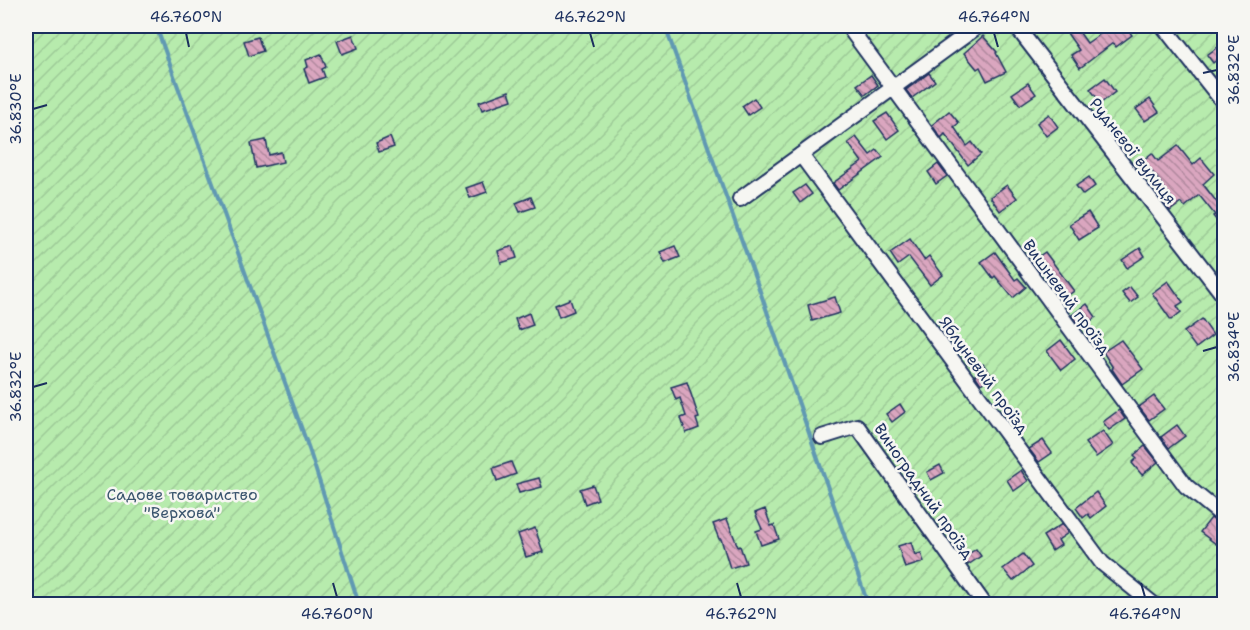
<svg xmlns="http://www.w3.org/2000/svg" width="1250" height="630" viewBox="0 0 1250 630" font-family="'Shantell Sans',sans-serif">
  <style>
    .garden { fill: url(#garden-furrows); stroke: #698d86; stroke-width: 1.5 }
    .lines { fill: none; stroke-linecap: round; stroke-linejoin: round }
    .stream { stroke: #6199b2; stroke-width: 4 }
    .building { fill: url(#building-back-hatch); stroke: #1b2f5e; stroke-width: 1.5 }
    .minor-casing { stroke: #1b2f5e; stroke-width: 18 }
    .minor { stroke: #f6f6f2; stroke-width: 14 }
    .ticks { fill: none; stroke: #1b2f5e; stroke-width: 2 }
    .labels { text-anchor: middle; dominant-baseline: central; stroke-width: 5; stroke-linejoin: round; paint-order: stroke }
    .street-label { font-size: 16px; fill: #1b2f5e; stroke: #f6f6f2 }
    .park-label { font-size: 16px; fill: #3a556e; stroke: #f6f6f2 }
    .neatline { fill: none; stroke: #1b2f5e; stroke-width: 2 }
    .ticks-label { font-size: 15px; text-anchor: middle; fill: #1b2f5e }
  </style>
  <defs>
    <pattern id="garden-furrows" width="10" height="10" patternUnits="userSpaceOnUse" patternTransform="scale(1.5)"><rect width="10" height="10" fill="#b7ebad"/><path d="M-1 1l2-2M0 10L10 0M9 11l2-2" fill="none" stroke="#9dca97"/></pattern>
    <pattern id="building-back-hatch" width="6" height="6" patternUnits="userSpaceOnUse" patternTransform="scale(1.5)"><rect width="6" height="6" fill="#daa6bf"/><path d="M-1 5l2 2M0 0l6 6M5-1l2 2" fill="none" stroke="#b0889e"/></pattern>
  </defs>
  <rect width="100%" height="100%" fill="#f6f6f2"/>
  <filter id="ink" filterUnits="userSpaceOnUse"><feTurbulence type="fractalNoise" baseFrequency=".0167" numOctaves="2"/><feDisplacementMap in="SourceGraphic" scale="12" xChannelSelector="R" yChannelSelector="G"/><feConvolveMatrix kernelMatrix="1 2 1 2 8 2 1 2 1" color-interpolation-filters="sRGB"/></filter>
  <g filter="url(#ink)">
    <!-- garden -->
    <rect class="garden" x="26" y="26" width="1198" height="578"/>
    <g class="lines">
      <!-- stream -->
      <g class="stream">
        <polyline points="156,26 309,449 359,604"/>
        <polyline points="665,26 762,297 868,604"/>
      </g>
    </g>
    <!-- building -->
    <g class="building">
      <polygon points="1062,26 1075,26 1087,43 1112,26 1125,26 1132,35 1116,47 1113,43 1080,68 1071,55 1079,50"/>
      <polygon points="353,35 358,48 342,54 337,41"/>
      <polygon points="983,36 997,52 996,53 1006,72 987,81 980,67 977,69 964,53"/>
      <polygon points="258,37 263,51 249,56 244,41"/>
      <polygon points="1219,46 1224,54 1213,63 1207,55"/>
      <polygon points="321,54 326,67 322,69 325,77 309,83 304,69 308,67 306,60"/>
      <polygon points="929,73 935,81 912,98 906,90"/>
      <polygon points="871,75 878,85 865,95 857,85"/>
      <polygon points="1105,78 1115,92 1101,103 1090,89"/>
      <polygon points="1028,83 1036,94 1020,105 1012,94"/>
      <polygon points="509,91 512,100 482,110 479,102"/>
      <polygon points="754,98 760,107 748,115 742,106"/>
      <polygon points="1150,99 1159,112 1145,121 1136,109"/>
      <polygon points="949,111 959,123 954,127 967,146 972,142 981,154 968,165 945,134 941,138 932,125"/>
      <polygon points="887,113 899,130 887,139 874,121"/>
      <polygon points="1049,114 1058,127 1046,136 1037,123"/>
      <polygon points="390,137 394,147 379,152 376,143"/>
      <polygon points="856,137 870,155 877,150 883,157 838,190 833,183 862,162 848,143"/>
      <polygon points="266,140 269,155 281,152 283,162 256,168 251,143"/>
      <polygon points="1178,146 1193,165 1201,158 1214,174 1203,184 1222,209 1224,207 1224,230 1213,216 1215,215 1199,195 1185,207 1181,203 1170,211 1163,202 1171,197 1149,168 1143,173 1137,165 1152,153 1158,161"/>
      <polygon points="938,164 947,176 936,184 928,172"/>
      <polygon points="1089,177 1095,186 1083,195 1076,186"/>
      <polygon points="483,182 487,192 470,198 466,188"/>
      <polygon points="805,185 812,194 800,203 793,193"/>
      <polygon points="1007,185 1017,198 1000,211 990,197"/>
      <polygon points="531,197 535,207 520,212 516,203"/>
      <polygon points="1088,212 1098,228 1079,240 1069,224"/>
      <polygon points="910,239 924,260 929,256 943,275 930,285 909,257 898,265 890,253"/>
      <polygon points="513,246 517,258 501,263 498,251"/>
      <polygon points="675,246 680,257 665,263 660,252"/>
      <polygon points="1140,248 1145,256 1127,268 1122,260"/>
      <polygon points="995,252 1015,280 1018,278 1026,287 1013,298 995,276 993,278 981,262"/>
      <polygon points="1045,252 1074,291 1061,300 1051,287 1056,284 1045,268 1040,272 1032,261"/>
      <polygon points="1168,281 1183,302 1177,306 1181,312 1171,320 1152,293"/>
      <polygon points="1130,287 1138,297 1130,303 1122,293"/>
      <polygon points="835,297 840,313 812,321 808,305"/>
      <polygon points="570,299 574,311 559,317 555,305"/>
      <polygon points="1087,304 1096,317 1081,328 1072,315"/>
      <polygon points="529,313 533,325 519,330 515,319"/>
      <polygon points="1202,319 1213,335 1196,348 1184,332"/>
      <polygon points="1061,340 1075,359 1061,370 1047,351"/>
      <polygon points="1121,340 1143,369 1122,384 1112,369 1113,368 1103,352"/>
      <polygon points="983,364 992,376 981,384 975,375 978,372 976,370"/>
      <polygon points="687,382 699,418 696,419 699,428 686,433 681,418 686,416 680,398 676,400 671,387"/>
      <polygon points="1154,396 1164,409 1149,420 1139,407"/>
      <polygon points="900,404 905,412 892,422 886,414"/>
      <polygon points="1119,410 1125,419 1109,430 1103,422"/>
      <polygon points="1177,425 1185,436 1169,448 1161,437"/>
      <polygon points="1103,431 1113,445 1096,457 1085,443"/>
      <polygon points="1043,440 1052,453 1039,462 1029,449"/>
      <polygon points="1145,446 1158,462 1142,475 1132,463 1137,458 1134,455"/>
      <polygon points="511,462 516,474 497,481 493,468"/>
      <polygon points="940,465 944,473 931,480 927,472"/>
      <polygon points="1021,470 1028,481 1014,491 1007,480"/>
      <polygon points="539,478 542,487 519,493 516,484"/>
      <polygon points="593,485 598,499 585,504 580,489"/>
      <polygon points="1096,492 1106,506 1091,518 1088,514 1083,518 1076,508"/>
      <polygon points="765,509 771,526 774,525 779,539 761,545 756,531 762,529 755,513"/>
      <polygon points="1211,518 1219,524 1224,526 1224,534 1216,544 1200,532"/>
      <polygon points="727,519 738,547 740,546 746,563 730,568 721,539 719,539 713,524"/>
      <polygon points="1062,524 1068,533 1058,540 1061,545 1052,551 1043,536"/>
      <polygon points="535,528 543,552 526,557 518,534"/>
      <polygon points="911,542 915,555 921,553 924,562 905,568 898,546"/>
      <polygon points="976,549 981,556 968,565 964,557"/>
      <polygon points="1023,554 1032,566 1013,581 1003,569"/>
    </g>
    <g class="lines">
      <!-- minor casing -->
      <g class="minor-casing">
        <g id="minor">
          <polyline points="848,26 1186,486 1224,517"/>
          <polyline points="1016,26 1224,296"/>
          <polyline points="1163,26 1224,103"/>
          <polyline points="801,155 1102,563 1153,604"/>
          <polyline points="740,199 978,26"/>
          <polyline points="822,437 857,426 984,604"/>
        </g>
      </g>
      <!-- minor -->
      <use href="#minor" class="minor"/>
    </g>
  </g>
  <!-- ticks -->
  <path class="ticks" d="M186,33l3,14M590,33l4,14M994,33l4,14M1203,73l14,-3M33,109l14,-4M1203,351l14,-4M33,387l14,-4M333,583l4,14M737,583l4,14M1141,583l4,14"/>
  <g class="labels">
    <!-- street labels -->
    <g class="street-label">
      <text transform="translate(1133 151) rotate(52)">Руднєвої вулиця</text>
      <text transform="translate(1067 297) rotate(54)">Вишневий проїзд</text>
      <text transform="translate(984 375) rotate(54)">Яблуневий проїзд</text>
      <text transform="translate(924 491) rotate(55)">Виноградний проїзд</text>
    </g>
    <!-- park labels -->
    <g class="park-label">
      <text x="182" y="494">Садове товариство<tspan x="182" dy="18">"Верхова"</tspan></text>
    </g>
  </g>
  <!-- margin -->
  <rect width="1250" height="630" fill="none" stroke="#f6f6f2" stroke-width="66"/>
  <rect x="33" y="33" width="1184" height="564" class="neatline"/>
  <g class="ticks-label">
    <text x="186" y="22">46.760°N</text>
    <text x="590" y="22">46.762°N</text>
    <text x="994" y="22">46.764°N</text>
    <text transform="translate(1234 70) rotate(-90)" y="5">36.832°E</text>
    <text transform="translate(16 109) rotate(-90)" y="5">36.830°E</text>
    <text transform="translate(1234 347) rotate(-90)" y="5">36.834°E</text>
    <text transform="translate(16 387) rotate(-90)" y="5">36.832°E</text>
    <text x="337" y="619">46.760°N</text>
    <text x="741" y="619">46.762°N</text>
    <text x="1145" y="619">46.764°N</text>
  </g>
</svg>
